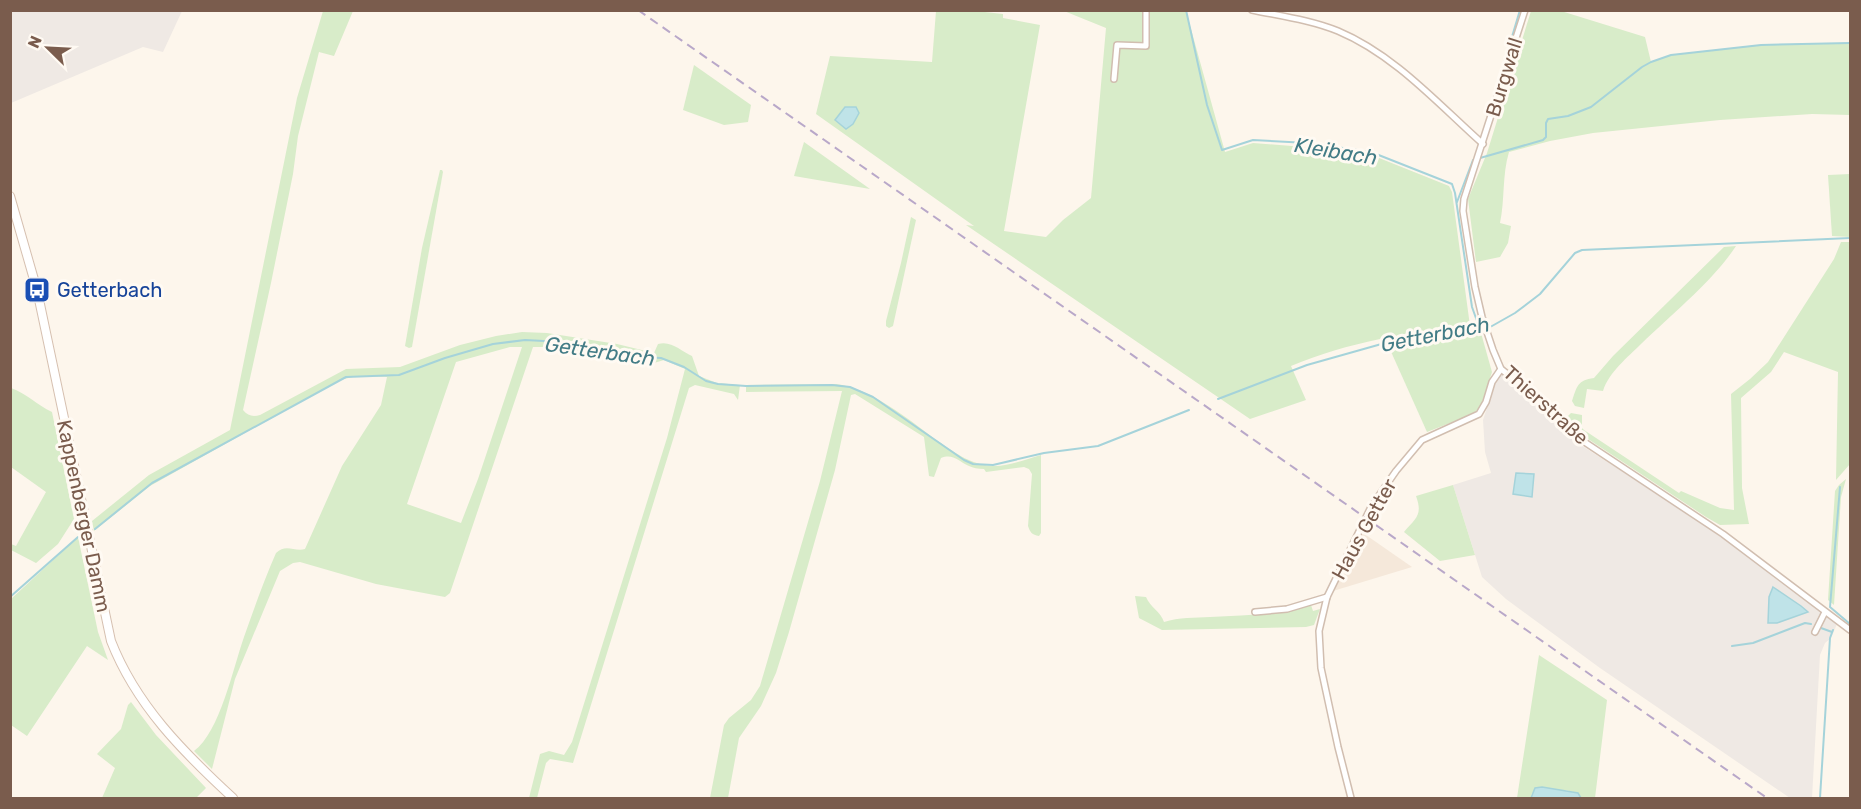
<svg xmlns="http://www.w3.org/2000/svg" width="1861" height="809" viewBox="0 0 1861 809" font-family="Rubik,sans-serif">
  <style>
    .residential { fill: #f5e8da }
    .industrial { fill: #efe9e4 }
    .green { fill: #d8ecc9; fill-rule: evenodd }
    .water { fill: #bfe3e8; stroke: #a5d3da; stroke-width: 1.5 }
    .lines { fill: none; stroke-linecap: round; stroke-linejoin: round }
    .stream { stroke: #a5d3da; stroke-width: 2 }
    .minor-casing { stroke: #d1beb0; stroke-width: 8 }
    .secondary-casing { stroke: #d6c0b0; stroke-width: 10 }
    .minor { stroke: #fff; stroke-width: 5 }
    .secondary { stroke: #fff; stroke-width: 8 }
    .rail { stroke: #b9a8c9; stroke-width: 2; stroke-dasharray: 9 6; stroke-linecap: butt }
    .labels { text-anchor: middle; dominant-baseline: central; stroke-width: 6; stroke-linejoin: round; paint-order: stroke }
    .street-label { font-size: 20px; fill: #7a5c4d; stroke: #fffaf3 }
    .transit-label { font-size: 20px; fill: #164399; stroke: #fffaf3; text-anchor: start }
    .water-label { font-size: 21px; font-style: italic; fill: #437c86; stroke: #fffaf3 }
  </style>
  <rect width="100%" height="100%" fill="#fdf6ec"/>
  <!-- residential -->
  <polygon class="residential" points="1363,533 1412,567 1333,591"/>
  <!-- industrial -->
  <g class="industrial">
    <polygon points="11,10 182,10 182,11 163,52 143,47 11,103"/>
    <polygon points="1502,374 1553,414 1565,427 1573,440 1698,520 1837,624 1831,638 1825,643 1820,655 1812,798 1790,798 1600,668 1506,599 1482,577 1453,485 1491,473 1485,452 1483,420 1496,381"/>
  </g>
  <!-- green -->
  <g class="green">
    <path d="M323,11h30l-19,45 -15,-4 -21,84 -5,38 -22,109 -28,127c5,6 10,7 17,5l86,-46 54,-2 60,-22 36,-9 26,-4 25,1 70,11 37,9 4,-9c13,-4 23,7 34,12l7,20 18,7 23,2 -2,15 -4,-6 -39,-9 -6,3 -116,375 -23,-4 -4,4 -9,35h-8l11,-44 9,-3 15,4 8,-13 95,-304 18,-69 -21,-9 -10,3 -10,-1 -96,-15h-15l-83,246 -5,4 -69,-13 -76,-22 -7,1 -13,8 -45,108 -23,90 -18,-18c26,-19 39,-83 50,-114 10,-28 20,-57 32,-84 10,-10 18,-1 29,-4l37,-83 39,-61 6,-28 -30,-1 -17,4 -190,106 -56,45 -2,-10 57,-46 81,-45 67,-332zM510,347h12l-44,132 -17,44 -54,-19 49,-142z"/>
    <path d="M936,11h40l27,3v4l37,7 -36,206 42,6 17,-17 28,-22 15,-170 -42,-17h122l39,141 28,-9 64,5 62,10 70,28 3,6 18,134c-61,6 -122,16 -179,40l15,34 -56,19 -284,-194 8,1 -158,-112 14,-58 102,6z"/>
    <path d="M1531,11h30l84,26 6,25 19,-7 90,-10 90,-2v72l-38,-1 -92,6 -127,13 -43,8 -41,11c-7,23 -4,48 -9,71l11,3 -3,17 -8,14 -24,5 -8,-63 19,-46z"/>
    <polygon points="694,65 751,105 748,122 724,125 683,110"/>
    <polygon points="804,142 870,189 794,176"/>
    <polygon points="440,170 442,170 443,172 412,347 409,348 405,346 422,248"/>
    <polygon points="1850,174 1850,237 1832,236 1828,175"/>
    <polygon points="911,217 916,220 893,326 889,328 886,326 886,321 901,263"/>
    <polygon points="1841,242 1850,242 1850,464 1836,480 1838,372 1784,352 1771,372 1741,398 1742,488 1749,524 1720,525 1706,517 1582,435 1567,417 1571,413 1582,415 1582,428 1584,430 1679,493 1681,491 1720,508 1734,510 1731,394 1750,379 1768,362 1834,259"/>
    <path d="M1736,246c-23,35 -64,68 -95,98 -13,13 -32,28 -38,47l-16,-2 -3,19 -9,-2 -3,-5c5,-14 5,-21 22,-23l19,-22 111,-109z"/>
    <polygon points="1481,333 1492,372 1481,406 1473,414 1427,432 1388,345 1415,339"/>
    <path d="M836,384c34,4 71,34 99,55 19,13 34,25 57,27 16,1 34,-7 49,-11v78l-2,3c-7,-1 -9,-4 -11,-10l4,-52 -3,-5 -5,-2 -38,5 -2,-3c-6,0 -11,-1 -15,-3 -11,-5 -16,-13 -28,-8l-7,19 -5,-1 -5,-39 -69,-43 -4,1 -16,75 -46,162 -13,41 -15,33 -22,32 -11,60h-18l14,-73 5,-7 22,-18 9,-14 60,-205 22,-90 -96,1v-7z"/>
    <path d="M11,388c15,5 26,17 41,24l22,107 -16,25 -22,19 -25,-13v-6l5,2 30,-54 -35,-25z"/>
    <polygon points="1846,479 1841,497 1834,605 1828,600 1835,491 1839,485"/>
    <path d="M1453,485l22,70 -35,6 -36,-29c12,-14 19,-17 12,-36z"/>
    <polygon points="78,537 98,632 108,660 87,646 27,736 11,725 11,599"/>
    <path d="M1135,596l11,1c4,10 15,15 18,25 15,-5 31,-4 46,-5 34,-2 69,-2 101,-12l2,6 7,-2 -6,16 -8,2 -144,3 -23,-12z"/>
    <polygon points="1539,655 1607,700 1595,798 1581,798 1578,793 1565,790 1532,793 1531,798 1517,798"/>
    <polygon points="131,702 156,735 206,788 196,798 102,798 115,768 97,754 121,729 128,705"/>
  </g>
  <!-- water -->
  <g class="water">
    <polygon points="845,107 856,107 859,113 853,124 846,129 835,120"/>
    <polygon points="1516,473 1534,474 1532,497 1513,494"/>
    <polygon points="1773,587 1801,606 1808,612 1777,623 1768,623 1769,597"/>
    <polygon points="1542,787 1578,793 1581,798 1531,798 1535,788"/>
  </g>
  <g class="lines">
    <!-- stream -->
    <g class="stream">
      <polyline points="1186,10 1207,105 1222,150 1253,140 1308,143 1371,152 1452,184 1455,193 1472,307 1477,321"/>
      <polyline points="1500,77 1520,10"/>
      <polyline points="1457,202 1473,160 1543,140 1546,137 1546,123 1548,119 1568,116 1591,107 1642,67 1651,62 1671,55 1761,45 1850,43"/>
      <polyline points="1218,399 1307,365 1385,343 1418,336 1472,331 1492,326 1515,313 1540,294 1575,253 1582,250 1850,238"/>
      <polyline points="1840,487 1830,607 1850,624"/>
      <polyline points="95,529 152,483 346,377 399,375 445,358 493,344 525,340 544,341 598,348 643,357 661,358 684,367 706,381 718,384 746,386 832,385 850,387 873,397 964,460 973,464 993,465 1044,453 1098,446 1189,410"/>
      <polyline points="10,597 78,537"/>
      <polyline points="1821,628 1832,632"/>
      <polyline points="1732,646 1753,643 1805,623 1811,624"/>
      <polyline points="1820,798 1830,638 1833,630"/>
    </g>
    <!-- minor casing -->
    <g class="minor-casing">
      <g id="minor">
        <path d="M1252,10c29,6 59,10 86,21 57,24 100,73 145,113"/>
        <polyline points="1525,10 1464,199 1463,211 1475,287 1482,317 1493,350 1501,369 1554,411 1583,441 1723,534 1850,630"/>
        <polyline points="1114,79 1117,45 1146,46 1146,10"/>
        <polyline points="1255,612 1287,609 1327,597"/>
        <polyline points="1815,632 1825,612"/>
        <polyline points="1351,798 1338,747 1321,668 1319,631 1327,597 1371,507 1396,471 1422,440 1479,414 1486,402 1492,382 1501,369"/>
      </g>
    </g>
    <!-- secondary casing -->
    <g class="secondary-casing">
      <path id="secondary" d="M10,196l27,94 74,351c25,64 72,111 122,157"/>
    </g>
    <!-- minor -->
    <use href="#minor" class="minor"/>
    <!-- secondary -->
    <use href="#secondary" class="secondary"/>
    <!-- rail -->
    <polyline class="rail" points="638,10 1767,798"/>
  </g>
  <!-- icons -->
  <defs>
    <g id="bus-square" transform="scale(1.35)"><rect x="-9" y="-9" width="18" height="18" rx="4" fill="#1a4fb4" stroke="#fffaf3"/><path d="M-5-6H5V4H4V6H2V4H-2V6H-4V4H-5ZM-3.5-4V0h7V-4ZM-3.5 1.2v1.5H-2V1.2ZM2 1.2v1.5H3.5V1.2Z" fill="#fff"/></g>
  </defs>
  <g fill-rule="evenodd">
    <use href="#bus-square" x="37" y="290"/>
  </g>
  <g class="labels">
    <!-- street labels -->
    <g class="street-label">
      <text transform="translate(1504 77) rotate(-73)">Burgwall</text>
      <text transform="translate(1546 405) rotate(42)">Thierstraße</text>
      <text transform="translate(84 516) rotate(78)">Kappenberger Damm</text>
      <text transform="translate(1364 529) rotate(-61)">Haus Getter</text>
    </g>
    <!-- transit labels -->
    <g class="transit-label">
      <text x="57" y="290">Getterbach</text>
    </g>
    <!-- water labels -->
    <g class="water-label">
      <text transform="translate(1336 151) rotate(9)">Kleibach</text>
      <text transform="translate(1435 334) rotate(-11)">Getterbach</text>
      <text transform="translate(600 351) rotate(8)">Getterbach</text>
    </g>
  </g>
  <!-- border -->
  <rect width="1861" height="809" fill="none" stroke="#7a5c4d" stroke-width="24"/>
  <!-- north arrow -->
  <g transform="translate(48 48) rotate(294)" stroke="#fffaf3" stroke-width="4.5" paint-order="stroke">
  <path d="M0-4.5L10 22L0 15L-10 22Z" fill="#7a5c4d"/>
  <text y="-9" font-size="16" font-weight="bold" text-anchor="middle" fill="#7a5c4d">N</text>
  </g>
</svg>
